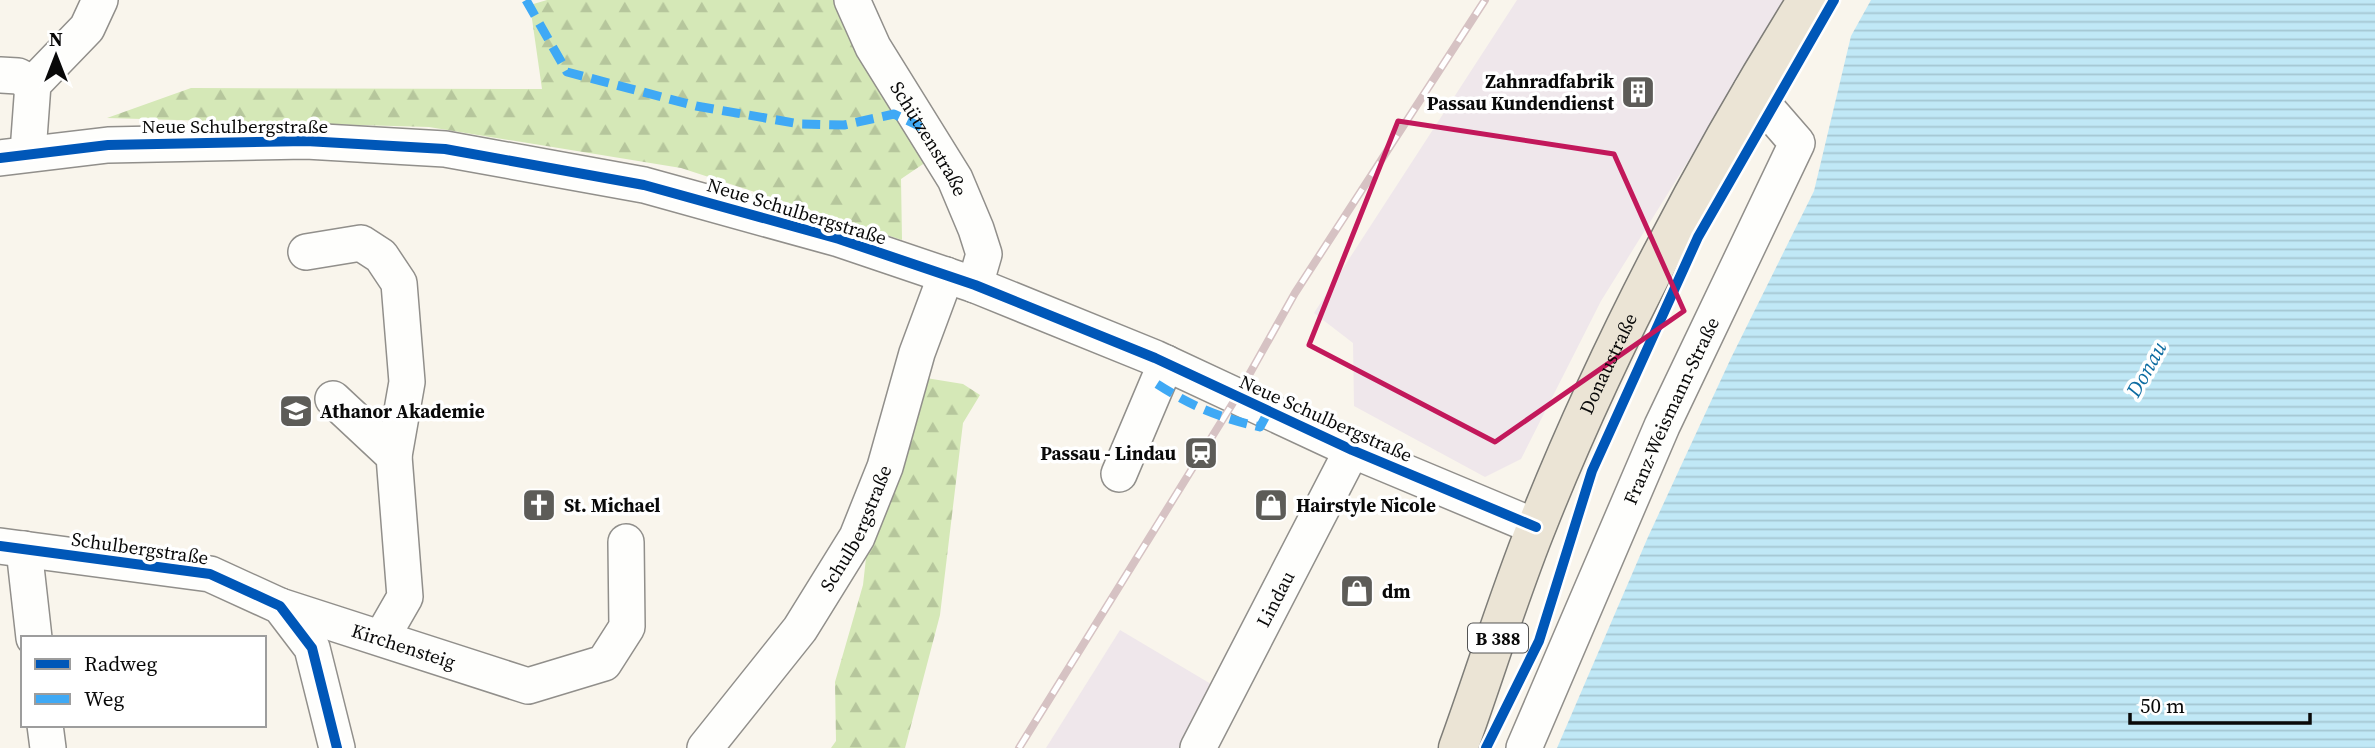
<svg xmlns="http://www.w3.org/2000/svg" width="2375" height="748" viewBox="0 0 2375 748" font-family="'Source Serif 4',serif">
  <style>
    .industrial { fill: #efe7eb }
    .forest { fill: url(#forest-firs) }
    .water { fill: url(#water-rules) }
    .lines { fill: none; stroke-linecap: round; stroke-linejoin: round }
    .minor-casing { stroke: #918f8b; stroke-width: 38 }
    .major-casing { stroke: #7e7d78; stroke-width: 41 }
    .minor { stroke: #fefefc; stroke-width: 35 }
    .major { stroke: #ebe4d5; stroke-width: 38 }
    .rail-casing { stroke: #d6c2c3; stroke-width: 8 }
    .rail { stroke: #fff; stroke-width: 5; stroke-dasharray: 16; stroke-linecap: butt }
    .quiet { stroke: #3fa9f5; stroke-width: 9; stroke-dasharray: 18 9; stroke-linecap: butt }
    .cycleway-casing { stroke: #fff; stroke-width: 15 }
    .cycleway { stroke: #0057b8; stroke-width: 10 }
    .marked { fill: none; stroke: #c2185b; stroke-width: 5; stroke-linejoin: round }
    .labels { text-anchor: middle; dominant-baseline: central; stroke-width: 7; stroke-linejoin: round; paint-order: stroke }
    .shield { fill: #fff; stroke: #535353; stroke-width: 2 }
    .shield-label { font-size: 18px; font-weight: bold; fill: #090909 }
    .poi-label { font-size: 19px; font-weight: bold; fill: #090909; stroke: #fff; text-anchor: start }
    .street-label { font-size: 19px; fill: #090909; stroke: #fff }
    .water-label { font-size: 21px; font-style: italic; fill: #0d6ca1; stroke: #fff }
  </style>
  <defs>
    <pattern id="forest-firs" width="22" height="20" patternUnits="userSpaceOnUse" patternTransform="scale(1.75)"><rect width="22" height="20" fill="#d5e8b7"/><path d="M5 1l3.5 6h-7zM16 11l3.5 6h-7z" fill="#b6c69c"/></pattern>
    <pattern id="water-rules" width="6" height="5" patternUnits="userSpaceOnUse" patternTransform="scale(1.75)"><rect width="6" height="5" fill="#c0e8f6"/><path d="M0 2.5h6" fill="none" stroke="#a4c6d2"/></pattern>
  </defs>
  <rect width="100%" height="100%" fill="#f9f5ec"/>
  <!-- industrial -->
  <g class="industrial">
    <polygon points="1517,0 1788,0 1601,301 1521,459 1485,477 1354,406 1353,343 1314,313"/>
    <polygon points="1120,630 1216,687 1185,748 1046,748"/>
  </g>
  <!-- forest -->
  <g class="forest">
    <polygon points="547,0 836,0 932,158 901,179 902,240 681,168 429,127 107,118 191,88 542,89 530,5"/>
    <polygon points="926,378 963,384 980,395 963,423 940,615 905,748 831,748 836,741 835,682 863,585 867,549"/>
  </g>
  <!-- water -->
  <polygon class="water" points="1871,0 2375,0 2375,748 1557,748 1648,537 1731,358 1814,191 1851,36"/>
  <g class="lines">
    <!-- minor casing -->
    <g class="minor-casing">
      <g id="minor">
        <path id="s1" d="M852,0l21,47 82,132 21,50 8,25 -9,31"/>
        <polyline points="0,75 18,76 33,84"/>
        <polyline points="28,152 33,84 87,28 100,0"/>
        <polyline points="0,158 108,145 306,141 445,149 644,185 839,239 975,285 1155,358 1352,450 1536,527"/>
        <polyline points="306,252 361,243 381,256 399,283 407,382 394,456"/>
        <polyline points="333,399 394,456 405,597 382,637"/>
        <polyline points="1119,474 1166,363"/>
        <polyline points="0,546 210,574 280,606 312,648 337,748"/>
        <polyline points="24,549 34,638"/>
        <path id="s2" d="M280,606l248,80 76,-23 23,-36 -1,-85"/>
        <polyline points="45,725 48,748"/>
        <path id="s3" d="M705,748l95,-119 57,-92 28,-70 32,-114 29,-78"/>
        <path id="s4" d="M1198,748l154,-298"/>
        <path id="s5" d="M1524,748l138,-322 135,-283 -46,-53"/>
      </g>
    </g>
    <!-- major casing -->
    <g class="major-casing">
      <g id="major">
        <path id="s6" d="M1458,748c27,-74 50,-151 80,-225 71,-178 167,-360 269,-523"/>
      </g>
    </g>
    <!-- minor -->
    <use href="#minor" class="minor"/>
    <!-- major -->
    <use href="#major" class="major"/>
    <!-- rail casing -->
    <g class="rail-casing">
      <polyline id="rail" points="1019,748 1236,398 1295,293 1485,0"/>
    </g>
    <!-- rail -->
    <use href="#rail" class="rail"/>
    <!-- quiet -->
    <g class="quiet">
      <polyline points="526,0 567,72 696,106 800,124 844,125 894,114 921,127"/>
      <path d="M1157,384c36,23 61,33 103,43l8,-15"/>
    </g>
    <!-- cycleway casing -->
    <g class="cycleway-casing">
      <g id="cycleway">
        <polyline points="0,158 108,145 306,141 445,149 644,185 839,239 975,285 1155,358 1352,450 1536,527"/>
        <polyline points="0,546 210,574 280,606 312,648 337,748"/>
        <polyline points="1486,748 1539,641 1592,471 1698,237 1834,0"/>
      </g>
    </g>
    <!-- cycleway -->
    <use href="#cycleway" class="cycleway"/>
  </g>
  <!-- marked area -->
  <path class="marked" d="M1398,121l216,33 70,157 -189,131 -186,-97z"/>
  <!-- icons -->
  <defs>
    <g id="building-square" transform="scale(1.75)"><rect x="-9" y="-9" width="18" height="18" rx="4" fill="#5d5c58" stroke="#fff"/><path d="M-4-6H4V6H1V3H-1V6H-4ZM-2.5-4.3h1.7v1.8h-1.7ZM.8-4.3h1.7v1.8H.8ZM-2.5-1h1.7V.8h-1.7ZM.8-1h1.7V.8H.8Z" fill="#fff"/></g>
    <g id="university-square" transform="scale(1.75)"><rect x="-9" y="-9" width="18" height="18" rx="4" fill="#5d5c58" stroke="#fff"/><path d="M0-5L7-2L0 1L-7-2ZM-4 1L0 2.5L4 1V4Q0 6-4 4Z" fill="#fff"/></g>
    <g id="station-square" transform="scale(1.75)"><rect x="-9" y="-9" width="18" height="18" rx="4" fill="#5d5c58" stroke="#fff"/><path d="M-3-6H3Q5-6 5-4V2Q5 4 3 4L4.5 6H3L1.5 4h-3L-3 6H-4.5L-3 4Q-5 4-5 2V-4Q-5-6-3-6ZM-3.5-4v3h7v-3ZM-3.5 1v1.5H-2V1ZM2 1v1.5H3.5V1Z" fill="#fff"/></g>
    <g id="church-square" transform="scale(1.75)"><rect x="-9" y="-9" width="18" height="18" rx="4" fill="#5d5c58" stroke="#fff"/><path d="M-1.2-6h2.4v3.5h3.3v2.4h-3.3V6h-2.4V-.1h-3.3v-2.4h3.3Z" fill="#fff"/></g>
    <g id="shop-square" transform="scale(1.75)"><rect x="-9" y="-9" width="18" height="18" rx="4" fill="#5d5c58" stroke="#fff"/><path d="M-5-2.5h2.3a2.7 3.5 0 0 1 5.4 0H5L5.5 6h-11ZM-1.5-2.5h3a1.5 2.3 0 0 0-3 0Z" fill="#fff"/></g>
  </defs>
  <g fill-rule="evenodd">
    <use href="#building-square" x="1638" y="92"/>
    <use href="#university-square" x="296" y="411"/>
    <use href="#station-square" x="1201" y="453"/>
    <use href="#church-square" x="539" y="505"/>
    <use href="#shop-square" x="1271" y="505"/>
    <use href="#shop-square" x="1357" y="591"/>
  </g>
  <g class="labels">
    <!-- shield labels -->
    <rect class="shield" x="1468" y="623.5" width="60" height="29" rx="5"/>
    <g class="shield-label">
      <text x="1498" y="638">B 388</text>
    </g>
    <!-- poi labels -->
    <g class="poi-label">
      <text x="1614" y="81" text-anchor="end">Zahnradfabrik<tspan x="1614" dy="22">Passau Kundendienst</tspan></text>
      <text x="320" y="411">Athanor Akademie</text>
      <text x="1176" y="453" text-anchor="end">Passau - Lindau</text>
      <text x="564" y="505">St. Michael</text>
      <text x="1296" y="505">Hairstyle Nicole</text>
      <text x="1382" y="591">dm</text>
    </g>
    <!-- street labels -->
    <g class="street-label">
      <text x="235" y="126">Neue Schulbergstraße</text>
      <text stroke="none"><textPath href="#s1" startOffset="159">Schützenstraße</textPath></text>
      <text transform="translate(797 211) rotate(17)">Neue Schulbergstraße</text>
      <text stroke="none"><textPath href="#s6" startOffset="413">Donaustraße</textPath></text>
      <text stroke="none"><textPath href="#s5" startOffset="368">Franz-Weismann-Straße</textPath></text>
      <text transform="translate(1326 418) rotate(24)">Neue Schulbergstraße</text>
      <text stroke="none"><textPath href="#s3" startOffset="268">Schulbergstraße</textPath></text>
      <text transform="translate(140 548) rotate(8)">Schulbergstraße</text>
      <text stroke="none"><textPath href="#s4" startOffset="168">Lindau</textPath></text>
      <text stroke="none"><textPath href="#s2" startOffset="130">Kirchensteig</textPath></text>
    </g>
    <!-- water labels -->
    <g class="water-label">
      <text transform="translate(2146 369) rotate(-61)">Donau</text>
    </g>
  </g>
  <!-- legend -->
  <rect x="21" y="636" width="245" height="91" fill="#ffffff" stroke="#9d9d9d" stroke-width="2"/>
  <rect x="35" y="659" width="35" height="10" fill="#0057b8" stroke="#9d9d9d" stroke-width="2"/>
  <text x="84" y="671" font-size="21" fill="#090909">Radweg</text>
  <rect x="35" y="694" width="35" height="10" fill="#3fa9f5" stroke="#9d9d9d" stroke-width="2"/>
  <text x="84" y="706" font-size="21" fill="#090909">Weg</text>
  <!-- north arrow -->
  <g transform="translate(56 56)" stroke="#ffffff" stroke-width="5" paint-order="stroke">
  <path d="M0-5L12 26L0 18L-12 26Z" fill="#090909"/>
  <text y="-10" font-size="19" font-weight="bold" text-anchor="middle" fill="#090909">N</text>
  </g>
  <!-- scale -->
  <path d="M2130 713v10h180v-10" fill="none" stroke="#090909" stroke-width="3.5"/>
  <text x="2140" y="713" font-size="21" fill="#090909" stroke="#ffffff" stroke-width="5" paint-order="stroke">50 m</text>
</svg>
